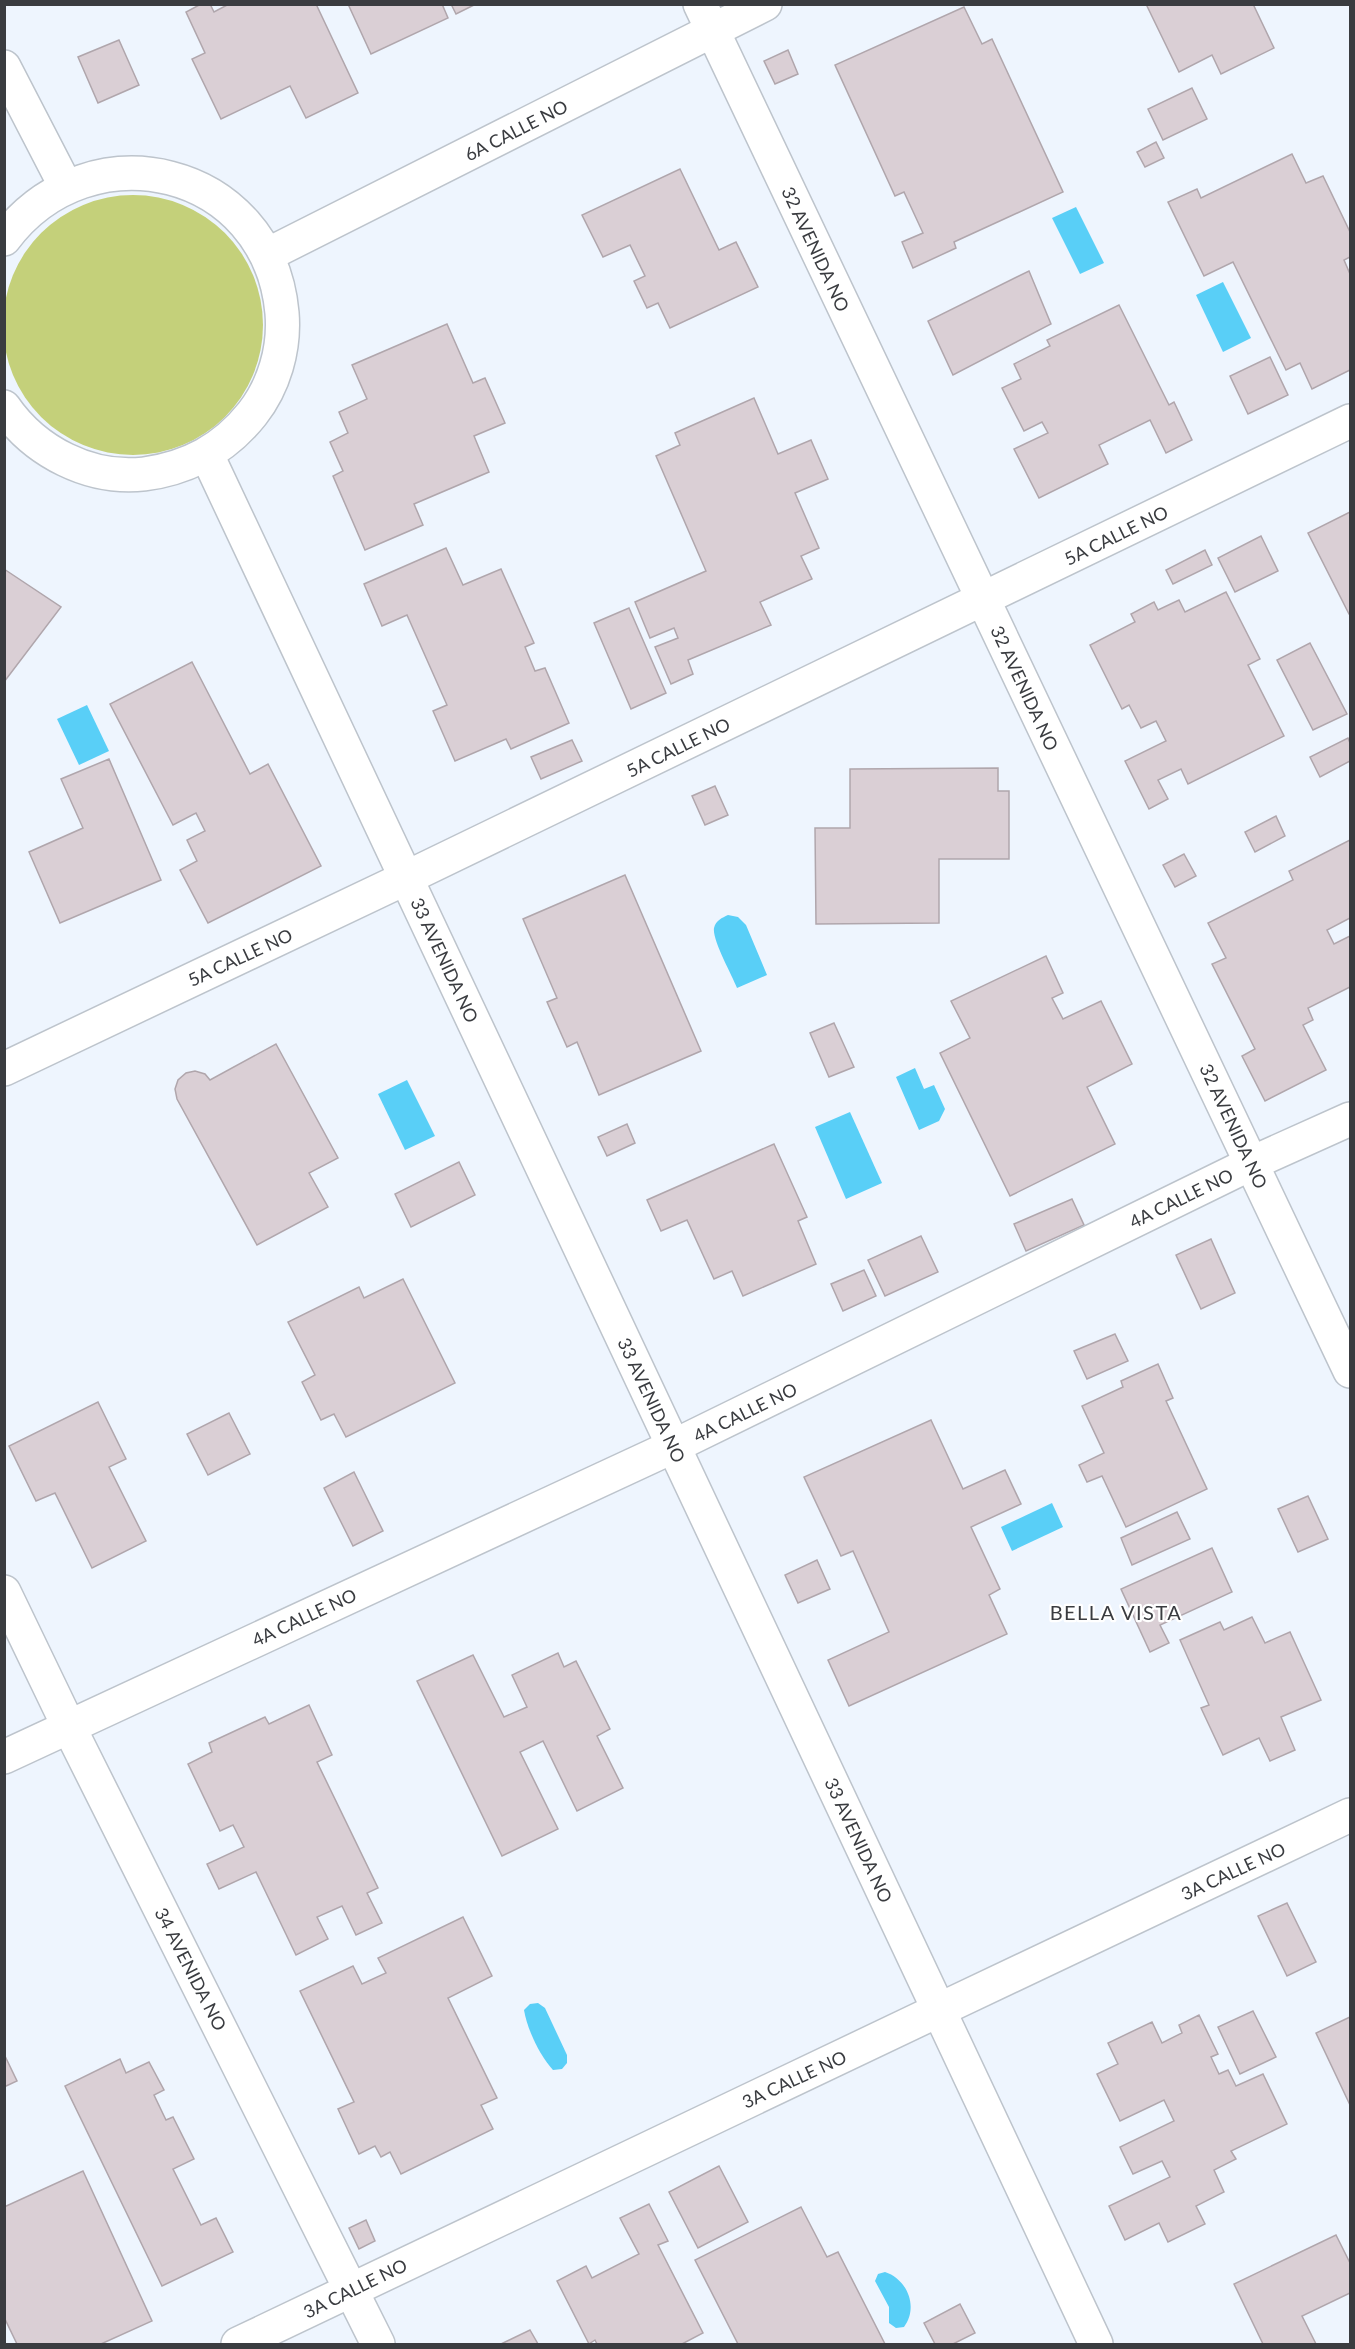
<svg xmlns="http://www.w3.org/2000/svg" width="1355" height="2349" viewBox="0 0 1355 2349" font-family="Lato,sans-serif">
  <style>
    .green { fill: #c4d07a }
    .water { fill: #59cff7 }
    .building { fill: #dacfd5; stroke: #b0a6ac; stroke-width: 1.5 }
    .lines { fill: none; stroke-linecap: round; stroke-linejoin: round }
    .street-casing { stroke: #bdc4cc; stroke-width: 36 }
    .secondary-casing { stroke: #bdc4cc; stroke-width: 36 }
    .street { stroke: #fff; stroke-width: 33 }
    .secondary { stroke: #fff; stroke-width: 33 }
    .labels { text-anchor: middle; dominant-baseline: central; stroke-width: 4.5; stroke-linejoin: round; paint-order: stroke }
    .street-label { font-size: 18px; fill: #3a3c40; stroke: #fff }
    .neighbourhood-label { font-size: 20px; letter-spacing: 1.5px; fill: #3a3c40; stroke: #fff }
  </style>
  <rect width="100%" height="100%" fill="#eef5fe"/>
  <!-- green -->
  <circle class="green" cx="133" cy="325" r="130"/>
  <!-- water -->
  <g class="water">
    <polygon points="1076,207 1104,263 1080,274 1052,218"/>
    <polygon points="1223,282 1251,338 1223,352 1196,295"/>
    <polygon points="87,705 109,751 79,765 57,719"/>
    <path d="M728,915l10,2 8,8 21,50 -30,13c-5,-13 -25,-48 -23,-60 2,-8 8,-10 14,-13z"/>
    <polygon points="915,1068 924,1089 934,1085 945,1109 939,1121 919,1130 896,1077"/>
    <polygon points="407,1080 435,1136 405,1150 378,1094"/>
    <polygon points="850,1112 882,1183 846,1199 815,1127"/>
    <polygon points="1052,1503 1063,1527 1012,1551 1001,1527"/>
    <path d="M538,2003l7,5 22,47v8l-5,6 -9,1c-13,-14 -26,-41 -29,-60l6,-6z"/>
    <path d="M885,2272c22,7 34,35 19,55l-8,1 -7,-5v-16l-14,-26 3,-7z"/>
  </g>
  <!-- building -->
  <g class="building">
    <polygon points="201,4 210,4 214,12 229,4 316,4 358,93 306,118 290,86 221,119 192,59 205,53 186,12"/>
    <polygon points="348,4 442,4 448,18 371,54"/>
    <polygon points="451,4 476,4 456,14"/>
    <polygon points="1146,4 1253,4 1274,48 1221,74 1212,55 1179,72"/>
    <polygon points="964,7 982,44 992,39 1063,192 954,242 956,248 913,268 902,242 923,233 904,192 895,196 835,65"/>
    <polygon points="119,40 139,85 98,103 78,57"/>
    <polygon points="788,50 798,74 775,84 764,61"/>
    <polygon points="1192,88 1207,119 1163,140 1148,109"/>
    <polygon points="1156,142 1164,158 1145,167 1137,152"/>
    <polygon points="1292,154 1306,183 1323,176 1350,232 1350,257 1344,260 1350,274 1350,370 1312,389 1300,363 1286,370 1233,262 1204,276 1168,202 1197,189 1201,198"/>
    <polygon points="680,169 719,250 736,242 758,287 670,328 658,303 647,308 634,281 645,276 630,245 603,257 582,215"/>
    <polygon points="1029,271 1051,324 953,375 928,321"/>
    <polygon points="1119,305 1169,405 1174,402 1192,440 1166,453 1150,420 1099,445 1108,464 1039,498 1014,449 1048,433 1042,422 1024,431 1002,388 1021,379 1014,364 1050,346 1047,340"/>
    <polygon points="447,324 473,383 485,378 505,423 474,436 489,472 414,504 423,525 365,550 333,476 343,471 330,442 348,433 339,412 367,399 352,365"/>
    <polygon points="1270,357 1288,395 1248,414 1230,376"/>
    <polygon points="754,398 778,454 811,440 828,479 795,493 819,548 801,556 812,579 760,602 771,625 688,660 693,674 671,684 655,647 678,638 674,628 650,638 635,602 706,571 656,456 680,445 675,433"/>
    <polygon points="1350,512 1350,614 1349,614 1308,533"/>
    <polygon points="1261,536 1278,571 1235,592 1218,558"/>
    <polygon points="446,548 463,585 501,569 534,643 525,647 535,671 545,668 569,723 511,749 506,739 455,761 433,711 447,705 407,615 382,626 364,584"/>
    <polygon points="1205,550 1212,565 1173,584 1166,570"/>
    <polygon points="4,569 61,607 4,682"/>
    <polygon points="1226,592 1260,659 1248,665 1284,736 1188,784 1181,769 1158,780 1168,799 1149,809 1125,761 1166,741 1156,721 1141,728 1129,705 1122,709 1090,645 1135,622 1131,614 1154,602 1158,610 1179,600 1185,612"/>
    <polygon points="629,608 666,693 631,709 594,623"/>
    <polygon points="1310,643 1347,714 1313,730 1277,660"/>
    <polygon points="192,662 250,774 268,764 321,866 208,923 180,870 197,861 187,840 205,831 196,813 173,825 110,704"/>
    <polygon points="1348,738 1350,743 1350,761 1320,777 1310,757"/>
    <polygon points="572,740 582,761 541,779 531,757"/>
    <polygon points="109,759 161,880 60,923 29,852 83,828 61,779"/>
    <polygon points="998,768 998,791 1009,791 1009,859 939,859 939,923 816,924 815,828 850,828 850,769"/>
    <polygon points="715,786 728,815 705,825 692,796"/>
    <polygon points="1276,816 1285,836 1255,852 1245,832"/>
    <polygon points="1350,840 1350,918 1327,930 1334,944 1350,936 1350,987 1308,1008 1313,1020 1303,1025 1326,1070 1265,1101 1242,1056 1255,1049 1212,964 1226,958 1208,923 1293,880 1289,871"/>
    <polygon points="1184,854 1196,876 1175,887 1163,865"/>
    <polygon points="625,875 701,1051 599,1095 577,1042 567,1047 547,1002 557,998 523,919"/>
    <polygon points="1046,956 1063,993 1052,998 1063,1019 1101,1001 1132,1064 1087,1087 1115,1144 1010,1196 940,1053 970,1038 951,1001"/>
    <polygon points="834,1023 854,1067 829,1077 810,1033"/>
    <polygon points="276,1044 338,1158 309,1173 328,1207 257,1245 177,1099 175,1089 178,1080 186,1073 195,1071 205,1074 210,1080"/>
    <polygon points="627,1124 635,1143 607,1156 598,1137"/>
    <polygon points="774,1144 807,1217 798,1221 816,1264 743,1296 732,1271 714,1279 687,1220 661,1231 647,1200"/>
    <polygon points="459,1162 475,1195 411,1227 395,1194"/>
    <polygon points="1072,1199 1084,1225 1026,1251 1014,1224"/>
    <polygon points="921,1236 938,1272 885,1296 868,1260"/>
    <polygon points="1211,1239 1235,1293 1201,1309 1176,1255"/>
    <polygon points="864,1270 876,1296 843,1311 831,1284"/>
    <polygon points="403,1279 455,1383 346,1437 334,1414 321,1420 302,1382 315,1375 288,1322 359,1287 364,1298"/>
    <polygon points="1115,1334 1128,1361 1087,1379 1074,1351"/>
    <polygon points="1158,1364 1173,1398 1166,1401 1207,1489 1126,1527 1102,1476 1087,1482 1079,1465 1104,1453 1082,1406 1123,1387 1121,1381"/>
    <polygon points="98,1402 126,1459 109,1467 146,1541 92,1568 55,1493 36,1501 9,1446"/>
    <polygon points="229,1413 250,1454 208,1475 187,1434"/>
    <polygon points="931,1420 963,1489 1005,1470 1021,1504 971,1527 1000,1589 989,1595 1007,1634 849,1706 828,1660 889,1632 853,1551 841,1556 804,1477"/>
    <polygon points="354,1472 383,1531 353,1546 324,1488"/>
    <polygon points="1308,1496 1328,1539 1298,1552 1278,1509"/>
    <polygon points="1177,1512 1190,1539 1132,1565 1121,1538"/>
    <polygon points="1212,1548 1232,1592 1160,1625 1169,1643 1150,1652 1121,1589"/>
    <polygon points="817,1560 830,1589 798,1603 785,1575"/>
    <polygon points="1252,1617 1265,1643 1290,1632 1321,1700 1281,1717 1295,1750 1270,1761 1259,1738 1223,1755 1201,1708 1209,1705 1180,1640 1220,1622 1224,1630"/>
    <polygon points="558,1653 564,1667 576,1661 610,1729 597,1736 623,1788 577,1811 543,1741 520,1752 558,1829 502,1856 417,1681 473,1655 504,1717 527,1707 512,1675"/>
    <polygon points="309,1705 332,1755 317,1762 378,1888 367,1893 382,1923 356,1935 342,1906 317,1917 328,1939 296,1955 256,1872 219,1889 207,1864 244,1847 233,1825 220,1831 188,1764 212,1752 209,1743 265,1717 269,1724"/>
    <polygon points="1287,1903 1316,1962 1287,1976 1258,1916"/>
    <polygon points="463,1917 492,1976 448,1998 497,2098 481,2105 493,2129 401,2174 390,2152 381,2157 375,2146 359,2154 338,2109 354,2102 300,1991 353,1966 362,1984 386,1973 378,1958"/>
    <polygon points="1253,2011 1276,2057 1240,2074 1218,2027"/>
    <polygon points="1199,2015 1218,2054 1211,2057 1219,2074 1228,2070 1236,2086 1263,2074 1287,2124 1231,2151 1236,2159 1214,2170 1224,2192 1196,2206 1205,2224 1168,2242 1159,2223 1125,2240 1109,2206 1170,2177 1162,2161 1133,2174 1120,2147 1174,2121 1164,2100 1120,2121 1097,2074 1118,2064 1108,2043 1152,2022 1162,2043 1182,2033 1179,2025"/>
    <polygon points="1350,2017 1350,2105 1316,2033"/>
    <polygon points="4,2054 17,2081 4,2087"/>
    <polygon points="120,2059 126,2073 149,2062 164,2090 154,2095 166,2120 173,2117 194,2159 173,2169 201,2225 216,2218 233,2252 162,2286 65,2086"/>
    <polygon points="719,2166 748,2222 698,2248 669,2192"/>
    <polygon points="83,2171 152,2321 101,2344 17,2344 4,2317 4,2207"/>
    <polygon points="649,2204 668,2241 658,2245 703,2333 682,2344 597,2344 595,2340 589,2344 557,2281 586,2266 592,2278 639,2254 620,2218"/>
    <polygon points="801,2207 827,2257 838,2252 885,2344 738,2344 695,2260"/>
    <polygon points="366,2220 375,2241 359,2249 349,2228"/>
    <polygon points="1336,2235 1350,2263 1350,2293 1302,2316 1316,2344 1263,2344 1234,2284"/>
    <polygon points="960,2304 975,2333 953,2344 935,2344 924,2323"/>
    <polygon points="530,2330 538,2344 501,2344"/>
  </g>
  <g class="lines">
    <!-- street casing -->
    <g class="street-casing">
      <g id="street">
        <polyline points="700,4 1350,1371"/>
        <polyline points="4,67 66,187"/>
        <polyline points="4,1069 406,878 1350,421"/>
        <polyline points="4,1592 69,1727 378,2344"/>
        <polyline points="4,1757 674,1446 1252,1163 1350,1119"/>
        <polyline points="238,2344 939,2010"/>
      </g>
    </g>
    <!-- secondary casing -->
    <g class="secondary-casing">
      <g id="secondary">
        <path d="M4,239c86,-115 265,-72 278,74 3,36 -8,73 -30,101 -28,35 -63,54 -108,60 -54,6 -109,-22 -140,-67"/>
        <polyline points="267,255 765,4"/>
        <polyline points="207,455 1096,2344"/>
        <polyline points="939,2010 1350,1815"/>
      </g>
    </g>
    <!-- street -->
    <use href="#street" class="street"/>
    <!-- secondary -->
    <use href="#secondary" class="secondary"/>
  </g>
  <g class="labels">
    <!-- street labels -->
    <g class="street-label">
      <text transform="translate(516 130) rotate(-27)">6A CALLE NO</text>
      <text transform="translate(816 249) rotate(65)">32 AVENIDA NO</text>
      <text transform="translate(1116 535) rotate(-26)">5A CALLE NO</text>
      <text transform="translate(1025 688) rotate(65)">32 AVENIDA NO</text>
      <text transform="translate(678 747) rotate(-26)">5A CALLE NO</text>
      <text transform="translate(240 957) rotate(-25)">5A CALLE NO</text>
      <text transform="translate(445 960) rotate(65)">33 AVENIDA NO</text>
      <text transform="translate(1234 1126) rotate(65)">32 AVENIDA NO</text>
      <text transform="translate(1181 1198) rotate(-26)">4A CALLE NO</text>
      <text transform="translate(652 1400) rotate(65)">33 AVENIDA NO</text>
      <text transform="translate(745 1412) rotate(-26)">4A CALLE NO</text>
      <text transform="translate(304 1617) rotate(-25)">4A CALLE NO</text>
      <text transform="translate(859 1840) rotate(65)">33 AVENIDA NO</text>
      <text transform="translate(1233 1871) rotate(-25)">3A CALLE NO</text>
      <text transform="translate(191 1969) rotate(63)">34 AVENIDA NO</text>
      <text transform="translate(794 2079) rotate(-25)">3A CALLE NO</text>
      <text transform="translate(355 2288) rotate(-26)">3A CALLE NO</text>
    </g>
    <!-- neighbourhood labels -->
    <g class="neighbourhood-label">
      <text x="1116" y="1612">BELLA VISTA</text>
    </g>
  </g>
  <!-- border -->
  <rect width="1355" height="2349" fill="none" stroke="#3a3c40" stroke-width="12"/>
</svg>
